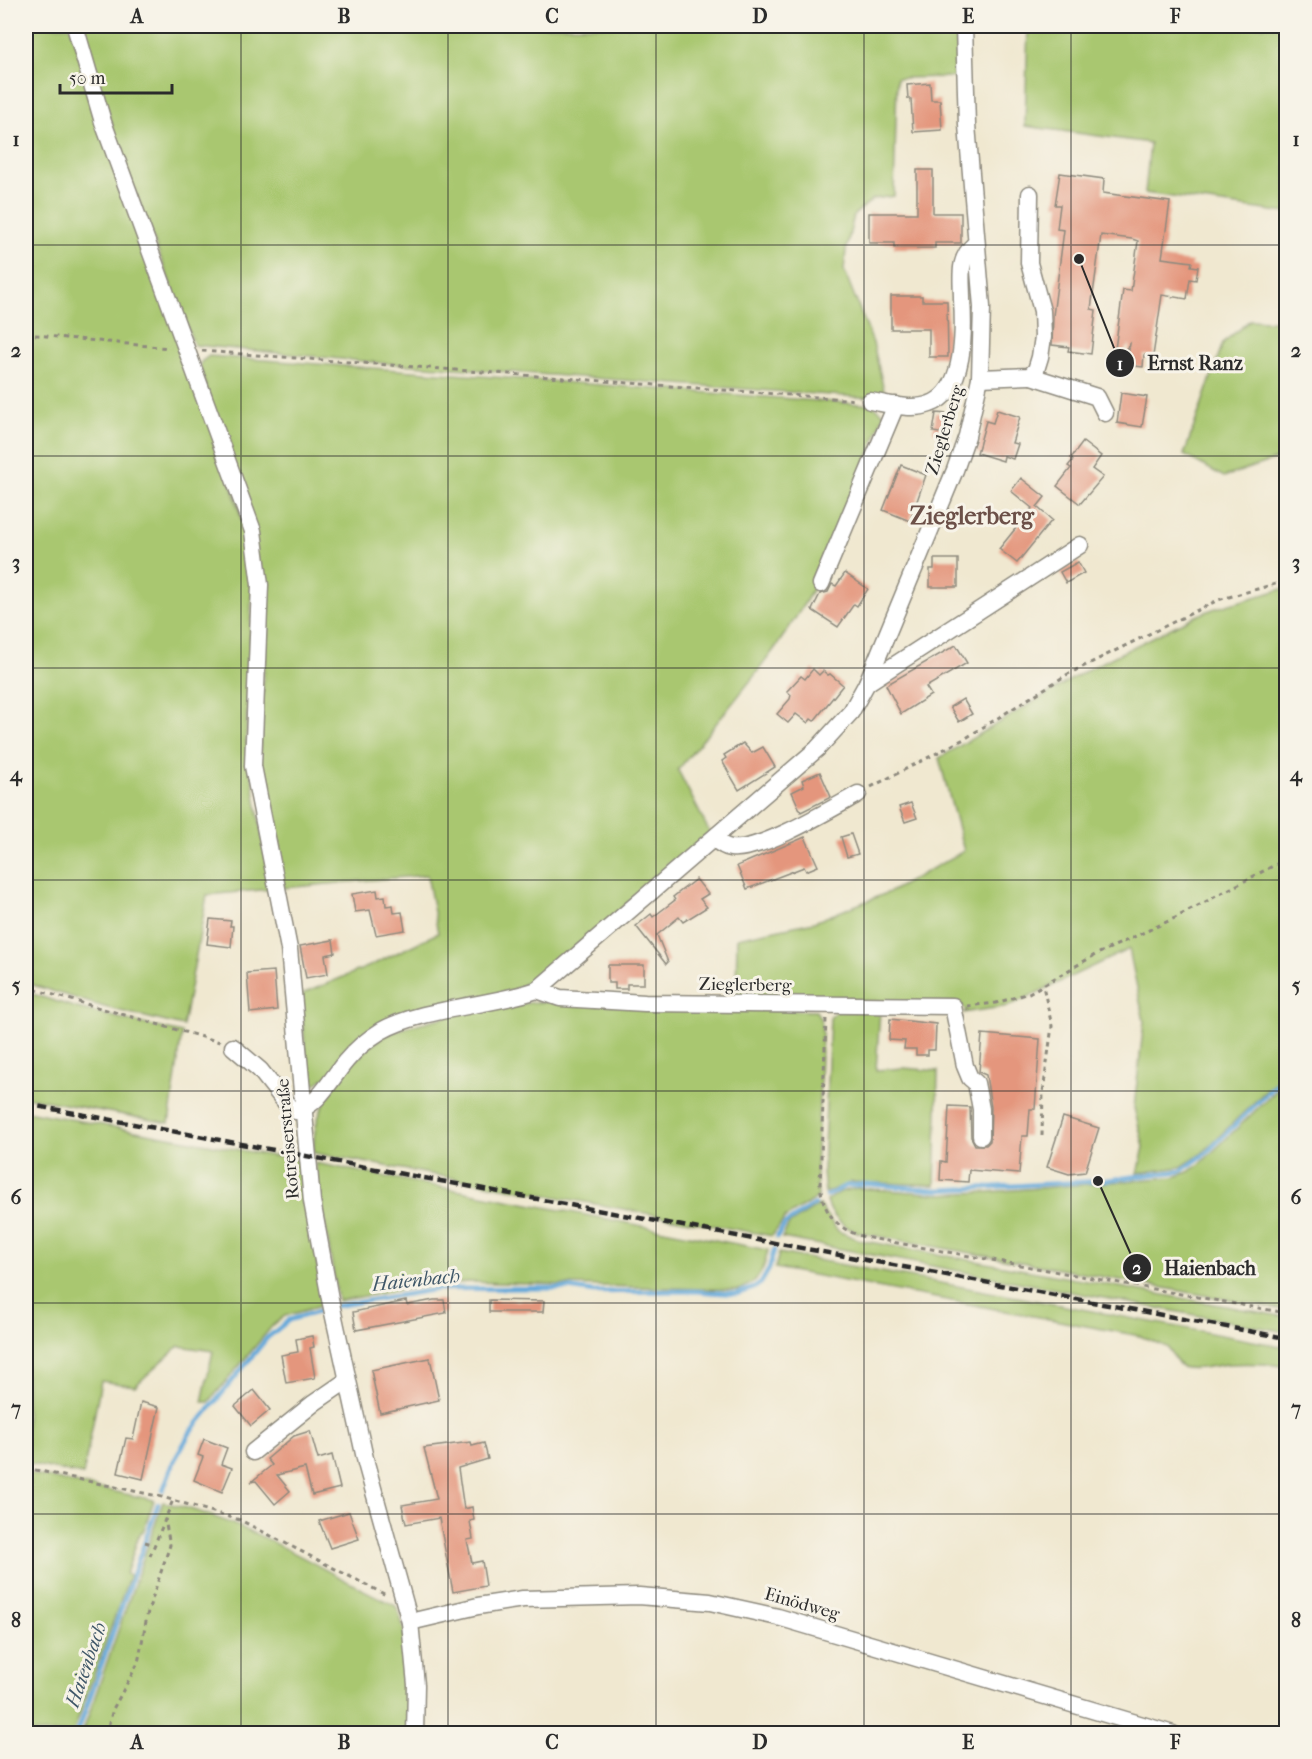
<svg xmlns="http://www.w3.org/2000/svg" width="1312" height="1759" viewBox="0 0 1312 1759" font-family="'IM FELL French Canon',serif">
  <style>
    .green { fill: #a9c76f; stroke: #6a794d; stroke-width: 1.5 }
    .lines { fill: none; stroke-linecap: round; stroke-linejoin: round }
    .stream { stroke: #64a9da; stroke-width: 4.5 }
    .building { fill: #e4967d }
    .minor-casing { stroke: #8e8a7e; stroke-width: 19 }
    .path { stroke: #8e8a7e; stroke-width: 3; stroke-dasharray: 4.5 4.5; stroke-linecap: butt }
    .minor { stroke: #fff; stroke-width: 16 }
    .rail { stroke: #2b2b2b; stroke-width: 4.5; stroke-dasharray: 9 4.5; stroke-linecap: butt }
    .grid { fill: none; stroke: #2b2b2b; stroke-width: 1.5; stroke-opacity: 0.55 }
    .labels { text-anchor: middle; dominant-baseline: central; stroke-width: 6; stroke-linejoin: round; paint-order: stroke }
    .street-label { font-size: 18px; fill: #2b2b2b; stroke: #f7f3e8 }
    .water-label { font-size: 20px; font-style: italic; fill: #3f5768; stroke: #f7f3e8 }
    .district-label { font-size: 24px; font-weight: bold; fill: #6c5048; stroke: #f7f3e8 }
    .leader { fill: none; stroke: #2b2b2b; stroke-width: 2 }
    .callout-dot { fill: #2b2b2b; stroke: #f7f3e8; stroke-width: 2 }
    .mark-label { font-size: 18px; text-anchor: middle; font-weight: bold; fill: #fff }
    .callout-label { font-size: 20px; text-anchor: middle; font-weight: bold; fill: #2b2b2b; stroke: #f7f3e8; stroke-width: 6; stroke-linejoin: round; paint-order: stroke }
    .neatline { fill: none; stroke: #2b2b2b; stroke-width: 2 }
    .grid-label { font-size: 20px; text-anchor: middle; font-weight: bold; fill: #2b2b2b }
  </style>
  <rect width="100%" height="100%" fill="#f7f3e8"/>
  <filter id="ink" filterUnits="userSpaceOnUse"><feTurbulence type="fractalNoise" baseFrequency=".0167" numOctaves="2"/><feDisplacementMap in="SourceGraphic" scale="12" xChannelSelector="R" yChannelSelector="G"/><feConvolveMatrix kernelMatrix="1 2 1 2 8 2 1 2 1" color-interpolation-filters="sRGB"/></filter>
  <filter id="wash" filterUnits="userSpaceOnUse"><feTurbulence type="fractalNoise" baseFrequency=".008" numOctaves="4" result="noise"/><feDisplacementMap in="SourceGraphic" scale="24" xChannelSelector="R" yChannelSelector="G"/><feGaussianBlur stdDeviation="1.35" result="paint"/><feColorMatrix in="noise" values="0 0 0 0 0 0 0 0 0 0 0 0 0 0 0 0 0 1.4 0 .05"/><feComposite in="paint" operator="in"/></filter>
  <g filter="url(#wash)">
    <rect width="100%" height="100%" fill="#f0e8d0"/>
    <!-- green -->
    <g class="green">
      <polygon points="26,26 70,26 225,465 253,558 246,741 271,889 207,895 183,1026 104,1007 26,983"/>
      <polygon points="81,26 957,26 957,77 897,78 894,196 873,199 854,215 846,250 844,270 873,343 886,399 382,363 194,345 122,157"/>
      <polygon points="1028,26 1286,26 1286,213 1145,193 1150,143 1025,126"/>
      <polygon points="1250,320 1286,322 1286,456 1224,477 1184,455 1223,343"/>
      <path d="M209,356l664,49 11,9c-24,62 -44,128 -77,185 -36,62 -85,116 -129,171l32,63 -162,138 -37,20 -93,20 -102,73 -7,-3 -9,-82 4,-6 66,-27 68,-33 -11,-58 -143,13 -25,-125 8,-157 -67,-240 1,-4z"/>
      <polygon points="1286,588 1286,1071 1200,1155 1181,1167 1138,1173 1144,1147 1134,1108 1144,1021 1129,949 1009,1006 962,1013 967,1011 959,1003 736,999 737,938 814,922 892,891 964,851 939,758 1089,669 1189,619 1213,609"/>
      <polygon points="26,992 77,1008 182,1033 169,1123 26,1097"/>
      <path d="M544,1002l272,9 5,9 1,14 -6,138 2,25 -33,21 -13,18 -458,-83c-4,-45 32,-91 68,-115 25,-17 129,-35 162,-36z"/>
      <polygon points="880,1010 876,1070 904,1068 938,1071 935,1185 852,1182 825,1193 823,1170 830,1018 836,1011"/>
      <path d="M1286,1081v229l-426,-77c-16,-5 -29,-16 -33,-32l13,-9 17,-4 82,6 50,-2 185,-15 14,-5 13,-9z"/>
      <polygon points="26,1111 300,1161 324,1305 285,1316 273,1325 209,1402 202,1402 213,1351 179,1346 135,1386 101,1381 83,1475 26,1463"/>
      <path d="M315,1163l453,87c-4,20 -9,33 -30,40l-270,-8 -47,4 -83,15z"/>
      <polygon points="819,1205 838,1231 859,1240 1286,1317 1286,1332 782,1238 789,1224"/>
      <path d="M779,1253l507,94v20c-19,-4 -38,-4 -58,-3 -17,2 -30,7 -47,3l-14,-20 -27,-11 -365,-68z"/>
      <polygon points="26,1473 154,1500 143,1532 140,1532 126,1574 130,1575 73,1733 26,1733"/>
      <path d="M163,1502c91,20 152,66 233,104 17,39 13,85 13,127l-327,1z"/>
    </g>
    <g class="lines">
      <!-- stream -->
      <g class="stream">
        <polyline points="827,1196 845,1186 867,1184 938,1190 1098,1181 1181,1171 1205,1154 1286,1075"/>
        <polyline points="777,1237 785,1224 815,1204"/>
        <polyline points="336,1306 439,1289 567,1288 594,1292 694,1291 736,1294 754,1288 761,1283 769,1269 774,1250"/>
        <polyline points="163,1490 174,1461 190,1433 267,1338 289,1320 328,1309"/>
        <polyline points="77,1734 158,1504"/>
      </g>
    </g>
    <g id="blocks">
      <!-- building -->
      <g class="building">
        <polygon points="930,83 931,100 940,100 942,130 913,132 911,99 908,99 907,85"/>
        <polygon points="917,170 933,170 933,213 961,213 961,243 935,243 935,248 894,248 894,243 869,243 869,213 917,213"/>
        <polygon points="1060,173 1104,179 1103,193 1170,202 1162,258 1192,262 1191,266 1198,267 1196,280 1190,279 1187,299 1162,295 1153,356 1144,355 1143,367 1126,365 1130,344 1113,364 1123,290 1131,291 1138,241 1132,239 1101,235 1091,309 1096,310 1091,354 1068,351 1069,347 1052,345 1053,316 1064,230 1057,229 1060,205 1055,205"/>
        <polygon points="891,296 922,296 922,301 947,301 948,357 929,357 929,329 891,329"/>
        <polygon points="1121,393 1147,397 1142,427 1117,423"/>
        <polygon points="997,410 1020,417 1012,443 1018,444 1013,459 1004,456 1003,461 977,453 986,421 993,423"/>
        <polygon points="936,413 948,414 945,434 933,432"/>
        <polygon points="1083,442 1101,456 1092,469 1103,477 1080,504 1057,486 1071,468 1068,466 1073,460 1071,458"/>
        <polygon points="901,465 926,475 910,521 883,510"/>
        <polygon points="1021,478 1045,497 1037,507 1052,520 1017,563 999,549 1032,508 1011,491"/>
        <polygon points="934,559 958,559 958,587 930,587 930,569 934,569"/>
        <polygon points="1078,562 1084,573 1066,583 1060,572"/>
        <polygon points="845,573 868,589 857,606 854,604 838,627 812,610 820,594 828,592 832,584 836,586"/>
        <polygon points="956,645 967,663 926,687 931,695 901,714 886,685"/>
        <polygon points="813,669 819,675 823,671 828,675 830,674 843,685 814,721 811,719 808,723 796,714 788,723 777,714 790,699 791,695 787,691 801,676 805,679"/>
        <polygon points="963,699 972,714 959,722 950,707"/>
        <polygon points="743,743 752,753 763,747 775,767 739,790 722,761 726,758 724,755"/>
        <polygon points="820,772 831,797 801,812 792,792 804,786 802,780"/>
        <polygon points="911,803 917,818 905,822 899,807"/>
        <polygon points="851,834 858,854 847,857 841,837"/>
        <polygon points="805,837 818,866 806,871 804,867 747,889 737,866"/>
        <polygon points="696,879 708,894 700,899 707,907 683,922 679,917 657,935 668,962 666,964 636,926 651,914 653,917 675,900 673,897"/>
        <polygon points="377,890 378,897 385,896 386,906 393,905 394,913 402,912 405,930 376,935 370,910 355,912 352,894"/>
        <polygon points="210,919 231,921 230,926 233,926 231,947 207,944"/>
        <polygon points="333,940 335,953 325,955 328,974 306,978 300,946"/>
        <polygon points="608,965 644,965 644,984 627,984 627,989 615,989 615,983 608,983"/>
        <polygon points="274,971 277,1010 250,1013 247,973"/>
        <polygon points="890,1019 936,1024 935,1050 928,1050 928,1055 916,1055 916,1049 904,1049 905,1041 889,1040"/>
        <polygon points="982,1034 1040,1039 1035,1109 1030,1109 1028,1136 1022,1136 1019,1174 969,1170 968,1182 940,1180 941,1161 946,1162 949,1106 970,1107 971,1137 975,1145 986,1145 990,1141 991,1107 986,1075 979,1072"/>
        <polygon points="1063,1117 1099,1128 1085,1172 1069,1174 1047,1167"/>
        <polygon points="434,1300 444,1300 446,1313 356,1330 353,1312 406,1301 407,1305"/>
        <polygon points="489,1300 544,1301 543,1312 489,1312"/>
        <polygon points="312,1336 314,1347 310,1348 315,1378 286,1383 281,1355 298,1352 296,1339"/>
        <polygon points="430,1358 439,1400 380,1413 371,1370"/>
        <polygon points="254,1390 270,1410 251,1426 235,1406"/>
        <polygon points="141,1402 159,1407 143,1479 118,1473 126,1438 133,1439"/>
        <polygon points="310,1431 318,1459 332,1455 340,1488 312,1495 305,1468 277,1475 290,1491 275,1504 256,1481 251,1482 272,1465 267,1459 294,1436"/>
        <polygon points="204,1439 227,1448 221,1464 232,1468 222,1492 194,1480 203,1457 198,1455"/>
        <polygon points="471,1442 472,1446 484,1443 488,1459 458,1468 464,1509 472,1507 474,1520 470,1521 473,1539 467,1540 472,1563 482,1561 486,1586 453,1592 439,1518 406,1524 402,1505 437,1499 424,1448"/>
        <polygon points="349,1512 359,1539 330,1548 319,1521"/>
      </g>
    </g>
  </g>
  <g filter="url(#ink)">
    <use href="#blocks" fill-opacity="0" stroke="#8e8a7e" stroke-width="1.5"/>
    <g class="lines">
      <!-- minor casing -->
      <g class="minor-casing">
        <g id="minor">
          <polyline points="75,26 103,122 253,531 260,585 253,766 289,949 312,1201 330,1299 366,1463 410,1622 416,1685 415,1734"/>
          <polyline points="1031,376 1097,397 1105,413"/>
          <polyline points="980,378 1030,376 1036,370 1040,357 1043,337 1042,311 1029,263 1030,194"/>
          <path d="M870,401c18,3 42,10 60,3 36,-13 34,-74 32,-105 0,-21 -5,-40 13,-55"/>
          <polyline points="821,584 896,405"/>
          <polyline points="867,683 1080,545"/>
          <path d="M714,839c5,4 10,8 17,9 29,4 100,-39 127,-54"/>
          <polyline points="537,990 560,998 645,1003 953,1006 965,1066 970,1078 976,1083 981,1109 981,1136"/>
          <path d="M233,1047l27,23 30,38 5,3c23,-4 37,-34 51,-50 10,-12 22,-22 35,-30 40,-23 110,-25 156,-41l280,-241 34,-37 16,-29 88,-213 12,-34 13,-58 2,-71 -15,-182 -3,-99"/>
          <polyline points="253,1452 314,1403 346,1381"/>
          <polyline points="410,1622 478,1606 523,1599 639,1596 710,1602 778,1617 1173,1734"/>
        </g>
      </g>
      <!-- path -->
      <g class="path">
        <polyline points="26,334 169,348"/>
        <polyline points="202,351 857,400"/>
        <polyline points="871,787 966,738 1068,674 1218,600 1286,581"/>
        <polyline points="26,987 220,1042"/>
        <polyline points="967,1006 996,1003 1029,993 1095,955 1175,918 1286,859"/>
        <path d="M826,1019l-6,165c3,32 20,48 50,54l416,75"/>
        <polyline points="1042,1136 1043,1092 1052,1026 1043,986"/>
        <polyline points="26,1468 162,1497 240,1520 386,1595"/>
        <polyline points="145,1542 155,1545"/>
        <polyline points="150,1556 173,1500"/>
        <polyline points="106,1734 113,1709 138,1663 148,1611 170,1545 165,1519"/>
      </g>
      <!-- minor -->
      <use href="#minor" class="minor"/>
      <!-- rail -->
      <polyline class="rail" points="26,1104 1286,1338"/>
    </g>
  </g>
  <!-- grid -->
  <path class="grid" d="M241,26v1708M448,26v1708M656,26v1708M864,26v1708M1071,26v1708M26,245h1260M26,456h1260M26,668h1260M26,880h1260M26,1091h1260M26,1303h1260M26,1514h1260"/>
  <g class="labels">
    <!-- street labels -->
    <g class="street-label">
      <text transform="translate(945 430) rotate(-73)">Zieglerberg</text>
      <text transform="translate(745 985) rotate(1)">Zieglerberg</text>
      <text transform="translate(288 1139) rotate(-95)">Rotreiserstraße</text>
      <text transform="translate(802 1604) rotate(16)">Einödweg</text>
    </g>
    <!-- water labels -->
    <g class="water-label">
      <text transform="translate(416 1280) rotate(-6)">Haienbach</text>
      <text transform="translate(86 1665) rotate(-71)">Haienbach</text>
    </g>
    <!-- district labels -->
    <g class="district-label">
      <text x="972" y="516">Zieglerberg</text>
    </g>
  </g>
  <!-- callouts -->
  <path class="leader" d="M1079 259L1120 363M1098 1181L1137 1268"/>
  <g class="callout-dot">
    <circle cx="1079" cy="259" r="6"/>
    <circle cx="1098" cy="1181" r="6"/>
    <circle cx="1120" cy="363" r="15"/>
    <circle cx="1137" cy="1268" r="15"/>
  </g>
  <g class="mark-label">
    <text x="1120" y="370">1</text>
    <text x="1137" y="1274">2</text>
  </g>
  <g class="callout-label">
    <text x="1195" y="370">Ernst Ranz</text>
    <text x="1210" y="1275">Haienbach</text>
  </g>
  <!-- margin -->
  <rect width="1312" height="1759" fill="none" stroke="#f7f3e8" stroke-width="66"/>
  <!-- scale -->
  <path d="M60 84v9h112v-9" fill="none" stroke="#2b2b2b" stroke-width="3"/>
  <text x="69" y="84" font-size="18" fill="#2b2b2b" stroke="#f7f3e8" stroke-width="4.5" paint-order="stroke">50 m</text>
  <rect x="33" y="33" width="1246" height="1693" class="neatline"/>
  <g class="grid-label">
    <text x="137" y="23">A</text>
    <text x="344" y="23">B</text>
    <text x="552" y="23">C</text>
    <text x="760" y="23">D</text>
    <text x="968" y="23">E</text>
    <text x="1175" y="23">F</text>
    <text x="16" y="146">1</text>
    <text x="1296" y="146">1</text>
    <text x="16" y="357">2</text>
    <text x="1296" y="357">2</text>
    <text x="16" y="569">3</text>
    <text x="1296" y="569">3</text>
    <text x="16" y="781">4</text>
    <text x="1296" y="781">4</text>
    <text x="16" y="992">5</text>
    <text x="1296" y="992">5</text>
    <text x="16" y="1204">6</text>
    <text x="1296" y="1204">6</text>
    <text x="16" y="1415">7</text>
    <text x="1296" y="1415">7</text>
    <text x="16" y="1627">8</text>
    <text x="1296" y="1627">8</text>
    <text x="137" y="1749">A</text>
    <text x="344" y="1749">B</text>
    <text x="552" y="1749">C</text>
    <text x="760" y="1749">D</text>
    <text x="968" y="1749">E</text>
    <text x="1175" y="1749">F</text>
  </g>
</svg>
